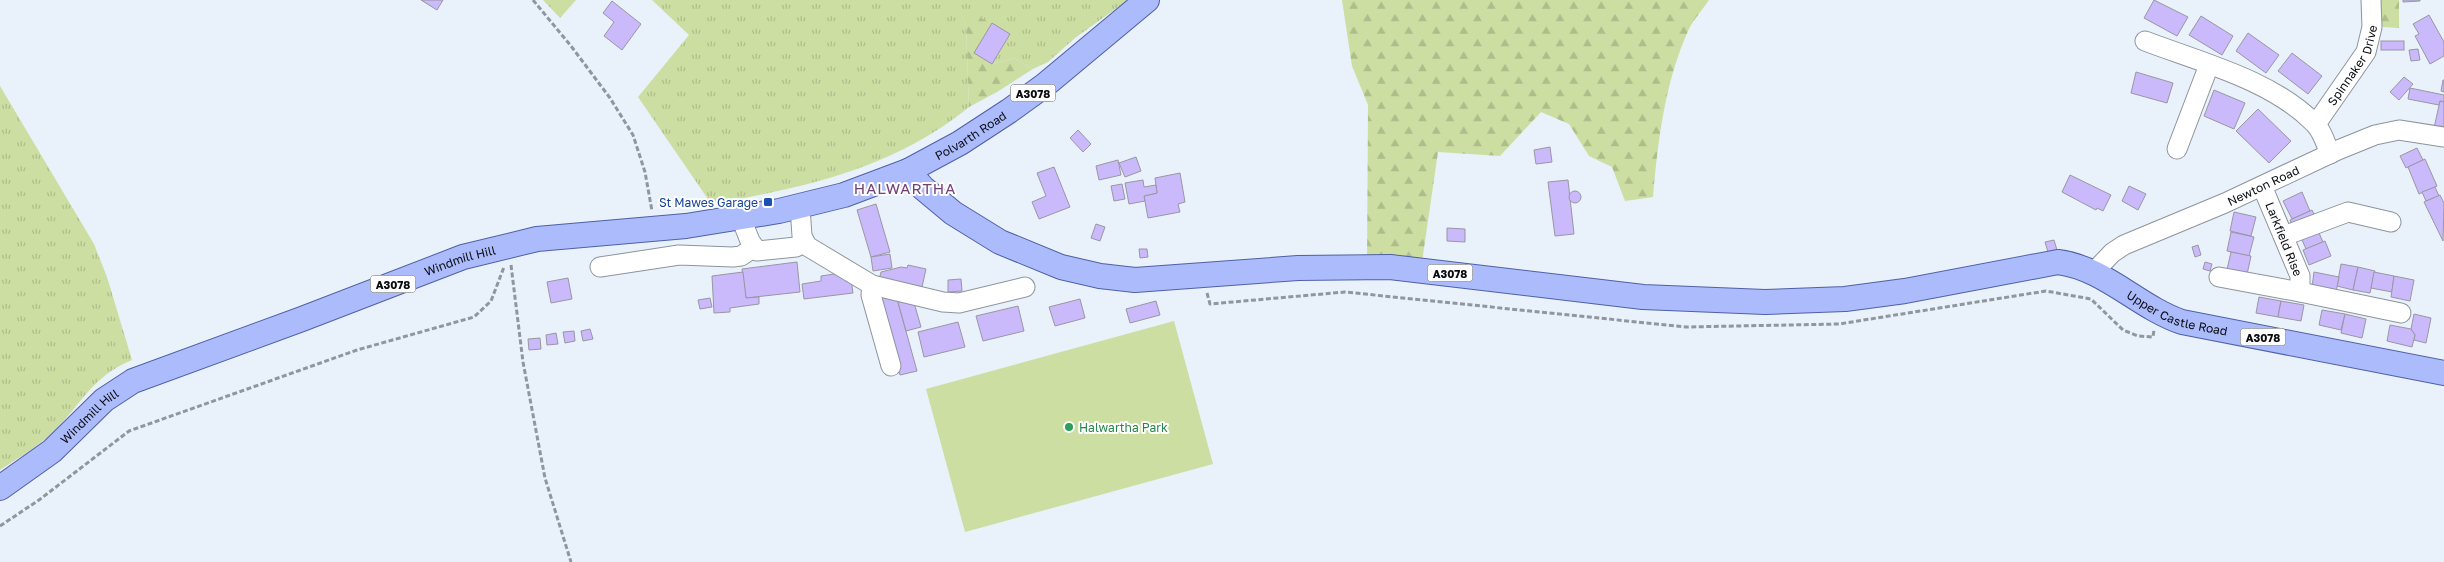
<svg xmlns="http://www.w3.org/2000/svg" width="2444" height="562" viewBox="0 0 2444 562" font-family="'Golos Text',sans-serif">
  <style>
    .grass { fill: url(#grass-tufts) }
    .forest { fill: url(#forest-firs) }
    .garden { fill: #cddea2 }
    .building { fill: #cab9fb; stroke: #9997a2 }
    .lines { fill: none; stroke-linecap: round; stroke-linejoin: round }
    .minor-casing { stroke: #8d949d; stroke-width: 21 }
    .major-casing { stroke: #4f60a6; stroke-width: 26 }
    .path { stroke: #90969e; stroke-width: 3; stroke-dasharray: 5 2.5; stroke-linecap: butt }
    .minor { stroke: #fff; stroke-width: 19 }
    .major { stroke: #acbbfb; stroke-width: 24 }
    .transit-dot { fill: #1a4fb4; stroke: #fdfdfd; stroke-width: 2 }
    .leisure-dot { fill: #2e9e5b; stroke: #fdfdfd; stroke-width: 2 }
    .labels { text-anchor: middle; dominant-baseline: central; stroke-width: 4; stroke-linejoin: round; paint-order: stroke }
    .shield { fill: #fdfdfd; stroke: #525456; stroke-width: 1 }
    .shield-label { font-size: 11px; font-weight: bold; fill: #090b0f }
    .street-label { font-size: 12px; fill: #090b0f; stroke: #fdfdfd }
    .transit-label { font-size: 12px; fill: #164399; stroke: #fdfdfd; text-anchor: end }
    .leisure-label { font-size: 12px; fill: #27864d; stroke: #fdfdfd; text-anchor: start }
    .quarter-label { font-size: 15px; letter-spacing: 1px; fill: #724175; stroke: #fdfdfd }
  </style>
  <defs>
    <pattern id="grass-tufts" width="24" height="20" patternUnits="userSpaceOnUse" patternTransform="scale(1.25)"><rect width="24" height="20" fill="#cddea2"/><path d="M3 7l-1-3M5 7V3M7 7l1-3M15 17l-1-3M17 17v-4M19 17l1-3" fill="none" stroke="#afbd8a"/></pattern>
    <pattern id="forest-firs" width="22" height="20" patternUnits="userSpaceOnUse" patternTransform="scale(1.25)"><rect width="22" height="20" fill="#cddea2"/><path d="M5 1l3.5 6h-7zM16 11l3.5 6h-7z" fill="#afbd8a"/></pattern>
  </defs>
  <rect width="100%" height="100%" fill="#e9f1fb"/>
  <!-- grass -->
  <g class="grass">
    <polygon points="543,0 576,0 560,18"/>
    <path d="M652,0h476l-53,38 -27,24 -15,7 -19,-11 -22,6 17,-30 -50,-25 7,16 3,82c-55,45 -121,69 -191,84 -23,5 -45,10 -68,11l-72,-105 51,-62z"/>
    <path d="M0,86l94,158 13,33 25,83c-41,17 -49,43 -79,72 -15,15 -35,26 -53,38z"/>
  </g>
  <!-- forest -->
  <g class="forest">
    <path d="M1342,0h367c-6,9 -15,19 -20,29 -24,52 -31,111 -36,168l-28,4 -13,-34 -23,-11 -20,-32 -28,-12 -41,44 -62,-4 -17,117 -54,-3 1,-161 -16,-39z"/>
    <polygon points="2377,0 2399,0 2399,28 2383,27 2378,19"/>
    <polygon points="958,8 992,23 974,53 992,64 1014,58 1033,69 997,92 969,107 966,25"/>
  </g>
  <!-- garden -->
  <polygon class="garden" points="1174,321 1213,464 965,532 926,389"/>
  <!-- building -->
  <g class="building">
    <polygon points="421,0 443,0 437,10"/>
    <polygon points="2154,0 2188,17 2177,36 2144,18"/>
    <polygon points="2403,0 2420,0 2420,1 2403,2"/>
    <polygon points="612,1 641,24 622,50 604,36 614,22 603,13"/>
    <polygon points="2429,15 2444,42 2444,56 2430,64 2415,36 2419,34 2413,24"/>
    <polygon points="2201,16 2233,36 2222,55 2189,35"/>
    <polygon points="992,23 1010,34 992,64 974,53"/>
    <polygon points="2248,33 2279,55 2266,73 2236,51"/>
    <rect x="2381" y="41" width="23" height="9"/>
    <polygon points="2418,49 2420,60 2411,61 2409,50"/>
    <polygon points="2292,53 2322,76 2308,94 2278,71"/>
    <polygon points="2136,72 2173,83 2167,103 2131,93"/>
    <polygon points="2404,77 2413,84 2399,100 2390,92"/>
    <polygon points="2443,80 2444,80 2444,92 2441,91"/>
    <polygon points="2410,88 2444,95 2444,102 2440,101 2439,105 2408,99"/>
    <polygon points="2214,90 2245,103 2234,129 2204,116"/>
    <polygon points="2440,101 2444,102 2444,131 2434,128"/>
    <polygon points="2258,109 2291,141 2269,163 2236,131"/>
    <polygon points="1078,130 1091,144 1083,152 1070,138"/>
    <polygon points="1550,147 1552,162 1536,164 1534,150"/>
    <polygon points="2417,148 2423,160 2406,168 2400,156"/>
    <polygon points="1136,157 1141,171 1125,177 1119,163"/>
    <polygon points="2425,159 2437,186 2419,194 2408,167"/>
    <polygon points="1118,160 1121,175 1099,180 1096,166"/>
    <polygon points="1054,167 1070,207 1039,219 1032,202 1046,196 1037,173"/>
    <polygon points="1180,173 1185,202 1178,204 1180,212 1148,218 1144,196 1157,193 1155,178"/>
    <polygon points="2070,175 2111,195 2103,211 2097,208 2096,210 2062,192"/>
    <polygon points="1143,180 1144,187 1156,185 1157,193 1144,196 1145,201 1129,204 1125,183"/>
    <polygon points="1568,180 1574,234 1555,236 1548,182"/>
    <polygon points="1122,184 1125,199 1114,201 1111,186"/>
    <polygon points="2129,186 2146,194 2138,210 2122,201"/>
    <polygon points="2435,187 2439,196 2426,201 2422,192"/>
    <circle cx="1575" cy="197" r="6"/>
    <polygon points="2302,192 2310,211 2292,219 2283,201"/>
    <polygon points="2440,195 2444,203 2443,241 2424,202"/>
    <polygon points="876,204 890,252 871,257 857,210"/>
    <polygon points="2312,210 2319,224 2296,235 2290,220"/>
    <polygon points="2234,212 2256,217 2251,236 2230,231"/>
    <polygon points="1096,224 1105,227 1100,241 1091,238"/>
    <polygon points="2316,226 2323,242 2306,249 2299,233"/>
    <polygon points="1447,228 1465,229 1465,242 1447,241"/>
    <polygon points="2231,232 2254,237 2249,256 2227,251"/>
    <polygon points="2054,240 2057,250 2048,252 2045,242"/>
    <polygon points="2325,241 2331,256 2309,265 2303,250"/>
    <polygon points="2198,245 2201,255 2195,257 2192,247"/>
    <polygon points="1139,249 1147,249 1148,257 1140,258"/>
    <polygon points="2231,252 2251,256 2246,279 2226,274"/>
    <polygon points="890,254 892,268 873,271 871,257"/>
    <polygon points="797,262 800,292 746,298 742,269"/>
    <polygon points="2205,262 2212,264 2210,271 2203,269"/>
    <polygon points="2341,264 2358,267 2353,290 2337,286"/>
    <polygon points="908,265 926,269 922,287 912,285 911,288 879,280 881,272 901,267 907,268"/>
    <polygon points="2358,267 2375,271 2370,293 2353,290"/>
    <polygon points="743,272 746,298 759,297 759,304 730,308 730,312 714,313 712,276"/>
    <polygon points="2314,272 2339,277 2336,292 2312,287"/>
    <polygon points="2374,272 2394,276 2392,292 2371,288"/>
    <polygon points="841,273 851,279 853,293 804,299 802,284 821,281 821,276"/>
    <polygon points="2394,276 2414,280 2410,301 2391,297"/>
    <polygon points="568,278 572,299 551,303 547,282"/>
    <polygon points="961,279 962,291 948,292 948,280"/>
    <polygon points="878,294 896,295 917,371 900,375"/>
    <polygon points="896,295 913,299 921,327 906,331"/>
    <polygon points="2259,297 2281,301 2278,317 2256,313"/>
    <polygon points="710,298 712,307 700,309 698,300"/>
    <polygon points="1080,299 1085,318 1055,326 1049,307"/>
    <polygon points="1156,301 1160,315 1130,323 1126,309"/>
    <polygon points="2281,301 2304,305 2301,321 2278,317"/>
    <polygon points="1018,306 1024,331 983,341 976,316"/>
    <polygon points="2322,310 2345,314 2341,330 2319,325"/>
    <polygon points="2345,314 2366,319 2362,338 2341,333"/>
    <polygon points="2414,314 2431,318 2426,343 2414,340 2415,335 2411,329"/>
    <polygon points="958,322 965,347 924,357 918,332"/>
    <polygon points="2390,325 2411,329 2415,335 2412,347 2387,341"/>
    <polygon points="590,329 593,339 583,341 581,331"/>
    <polygon points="574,331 575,341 565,343 563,332"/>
    <polygon points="556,333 558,344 547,345 546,335"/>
    <polygon points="540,338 541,349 529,350 528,339"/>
  </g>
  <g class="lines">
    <!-- minor casing -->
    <g class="minor-casing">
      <g id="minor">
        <path d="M2145,41c55,21 127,39 169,82 8,7 12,21 16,31"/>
        <path id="s1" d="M2316,124l50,-72 6,-25 -1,-27"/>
        <polyline points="2177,149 2209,65"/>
        <polyline points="800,207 802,236 807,246 872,285 943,302 959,303 1025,287"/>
        <polyline points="741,218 750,241 757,251 796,247 804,242"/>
        <polyline points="2284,236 2348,212 2391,222"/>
        <polyline points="600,267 679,255 733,257 741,256 753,248"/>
        <path id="s2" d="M2094,272l18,-19 12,-8 101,-42 113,-53 37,-15 24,-5 45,7"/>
        <polyline points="2219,277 2300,292 2300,276 2262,186"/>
        <polyline points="872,285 871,295 891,366"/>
        <polyline points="2300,292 2401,313"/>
      </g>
    </g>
    <!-- major casing -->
    <g class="major-casing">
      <g id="major">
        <path id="s3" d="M908,171l15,17 30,25 47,29 61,25 39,9 35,4 163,-12 92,-1 253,30 122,5 80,-3 60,-8 153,-29c47,6 80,45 124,60l262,51"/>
        <path id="s4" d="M0,488l52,-37 52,-51 29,-19 169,-62 161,-62 74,-18 149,-13 93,-15 65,-16 64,-24 52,-28 49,-32 36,-26 102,-85"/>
      </g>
    </g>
    <!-- path -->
    <g class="path">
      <polyline points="533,0 571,46 610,98 633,135 645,172 652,211"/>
      <polyline points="511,265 523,362 545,478 571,562"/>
      <polyline points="1207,293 1210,304 1345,292 1686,327 1839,324 2046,291 2091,299 2123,330 2138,336 2153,337 2154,330"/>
      <polyline points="0,526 39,500 129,431 357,350 474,317 491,301 504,267"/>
    </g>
    <!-- minor -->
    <use href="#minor" class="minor"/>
    <!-- major -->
    <use href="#major" class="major"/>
  </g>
  <!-- markers -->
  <rect class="transit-dot" x="763" y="197" width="10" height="10" rx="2.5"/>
  <circle class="leisure-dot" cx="1069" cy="427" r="5"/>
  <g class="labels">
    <!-- shield labels -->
    <g class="shield">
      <rect x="1010.5" y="84.5" width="45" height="17" rx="4"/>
      <rect x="1427.5" y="264.5" width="45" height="17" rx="4"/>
      <rect x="370.5" y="275.5" width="45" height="17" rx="4"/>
      <rect x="2240.5" y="328.5" width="45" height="17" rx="4"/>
    </g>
    <g class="shield-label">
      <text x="1033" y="93">A3078</text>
      <text x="1450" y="273">A3078</text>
      <text x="393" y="284">A3078</text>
      <text x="2263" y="337">A3078</text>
    </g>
    <!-- street labels -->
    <g class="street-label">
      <text stroke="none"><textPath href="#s1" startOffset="70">Spinnaker Drive</textPath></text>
      <text stroke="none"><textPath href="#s4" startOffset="1051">Polvarth Road</textPath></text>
      <text stroke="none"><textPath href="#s2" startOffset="192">Newton Road</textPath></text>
      <text transform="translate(2284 239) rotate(68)">Larkfield Rise</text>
      <text stroke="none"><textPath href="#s4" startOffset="520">Windmill Hill</textPath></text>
      <text stroke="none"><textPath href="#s3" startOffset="1318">Upper Castle Road</textPath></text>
      <text stroke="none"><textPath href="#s4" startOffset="115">Windmill Hill</textPath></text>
    </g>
    <!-- transit labels -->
    <g class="transit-label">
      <text x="758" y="202">St Mawes Garage</text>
    </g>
    <!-- leisure labels -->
    <g class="leisure-label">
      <text x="1079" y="427">Halwartha Park</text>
    </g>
    <!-- quarter labels -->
    <g class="quarter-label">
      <text x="905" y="188">HALWARTHA</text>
    </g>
  </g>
</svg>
